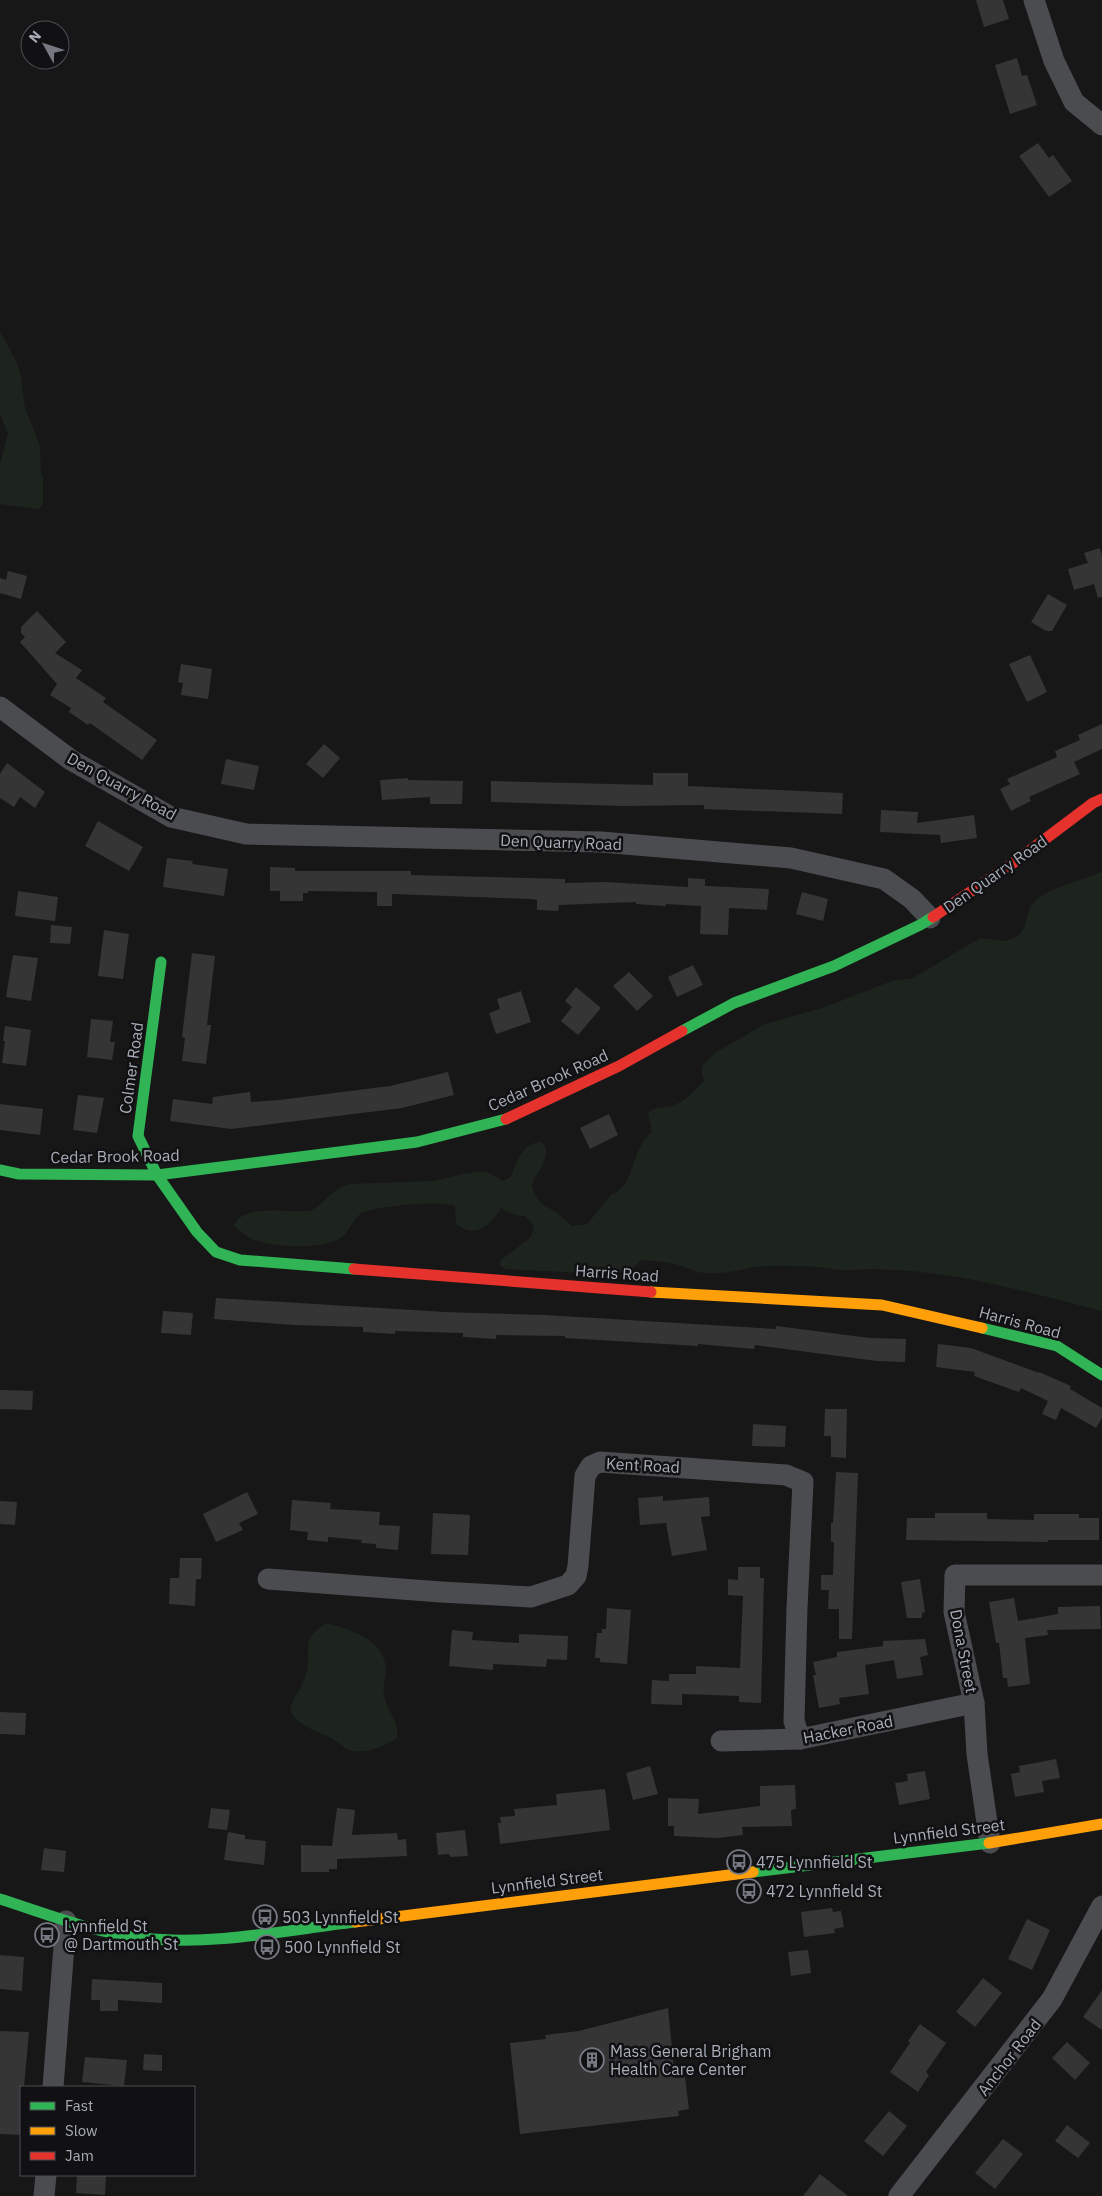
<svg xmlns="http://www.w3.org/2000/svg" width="1102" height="2196" viewBox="0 0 1102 2196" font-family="'IBM Plex Sans',sans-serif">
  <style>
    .green { fill: #1d241e }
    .building { fill: #353536 }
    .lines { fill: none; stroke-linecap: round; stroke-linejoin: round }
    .street { stroke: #4b4c50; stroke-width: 21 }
    .fast { stroke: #30b455; stroke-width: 11 }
    .slow { stroke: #ff9f0a; stroke-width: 11 }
    .jam { stroke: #e5322d; stroke-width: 11 }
    .labels { text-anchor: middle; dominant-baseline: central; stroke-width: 5; stroke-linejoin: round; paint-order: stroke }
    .street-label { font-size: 16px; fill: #a8adb8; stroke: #111113 }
    .poi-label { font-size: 16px; fill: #a8adb8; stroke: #111113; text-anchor: start }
  </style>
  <rect width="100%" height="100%" fill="#171717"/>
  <!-- green -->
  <g class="green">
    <polygon points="0,331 16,361 21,377 25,408 40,446 41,476 43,476 43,504 38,509 0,504 0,464 8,433 0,414"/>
    <path d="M1102,872v439c-83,-21 -166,-46 -252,-41 -15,1 -31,-4 -46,-4 -16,0 -33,-1 -49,1 -16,3 -31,7 -48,6 -11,0 -18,-5 -29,-8 -11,-4 -25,-4 -37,-5l-10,11 -27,3 -99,-5 -5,-4 1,-5 30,-23 3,-11 -9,-10 -10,-1 -14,-7c-11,18 -25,31 -45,16l-1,-18c-13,-6 -77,0 -91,6 -12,5 -14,21 -25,27 -19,11 -67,8 -87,0 -7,-4 -12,-8 -18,-13 7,-23 56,-13 76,-15 15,-7 23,-24 40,-27l83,-3c15,-2 40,-12 56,-8 4,2 10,6 14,8l7,-3c7,-15 11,-35 31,-36 14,12 -5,29 -9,43 4,18 11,19 25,28 5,4 10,9 15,13l15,-2 25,-30c23,-7 19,-47 40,-62l-4,-19c8,-8 17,-4 26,-8 12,-4 22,-16 31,-25l-3,-5v-9l13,-13 50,-29 60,-17 67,-26 21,-3 67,-40 24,3 13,-4 7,-9 6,-21 9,-10 13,-7z"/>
    <path d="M326,1623c25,7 57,15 60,45 0,9 -4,18 -2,27 2,15 16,26 13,43 -11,8 -33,17 -48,12 -6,-2 -10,-8 -16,-11 -14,-8 -39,-13 -43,-31 5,-13 14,-24 17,-37 5,-25 -8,-30 19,-48z"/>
  </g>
  <!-- building -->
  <g class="building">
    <polygon points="976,0 1003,0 1009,19 984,27"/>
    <polygon points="1017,58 1022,76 1027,75 1037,105 1010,114 995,65"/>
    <polygon points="1038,143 1049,158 1053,155 1072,181 1049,197 1019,156"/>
    <polygon points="1100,548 1102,556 1102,597 1098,598 1094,584 1074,590 1068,569 1088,563 1084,553"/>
    <polygon points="8,571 27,576 21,599 0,593 0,578 6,580"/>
    <polygon points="1048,594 1067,605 1052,631 1046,631 1031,622"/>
    <polygon points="37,611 66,642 55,653 82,670 76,678 106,698 103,702 157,740 142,760 90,723 88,725 69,712 71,708 50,695 57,684 20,642 25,637 21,633 21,627"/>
    <polygon points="1030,655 1047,692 1027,702 1009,664"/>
    <polygon points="181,664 212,669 208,699 181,695 183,683 178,682"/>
    <polygon points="1102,724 1102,749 1074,762 1080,774 1029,797 1031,801 1011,811 1000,789 1010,784 1007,779 1057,757 1055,751 1080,740 1078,735"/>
    <polygon points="324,744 340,758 323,778 306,764"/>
    <polygon points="226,759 259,766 254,790 221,784"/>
    <polygon points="7,763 45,792 35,808 20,797 14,807 0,798 0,774"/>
    <polygon points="653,773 688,773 688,786 843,793 842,814 704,809 704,805 623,806 491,802 491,781 653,785"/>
    <polygon points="408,778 408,780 463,781 462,804 430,804 430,797 382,800 380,780"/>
    <polygon points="881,810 918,812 917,823 974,815 977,838 941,843 940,835 880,832"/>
    <polygon points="98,821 143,847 129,871 85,846"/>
    <polygon points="167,858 193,861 192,864 228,869 224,896 163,887"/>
    <polygon points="270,867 295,868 295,871 411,871 411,875 565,879 565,883 606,882 688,887 688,878 705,879 705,886 769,889 767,910 729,908 728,935 700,934 701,906 666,904 666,906 636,904 636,902 559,905 558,911 537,910 537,900 532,899 392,894 392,906 377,906 377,892 308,891 308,893 303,893 303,901 280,901 280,891 270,891"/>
    <polygon points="18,891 58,897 55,921 15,916"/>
    <polygon points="802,892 828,899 823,921 796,914"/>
    <polygon points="51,925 72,927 70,944 50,943"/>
    <polygon points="104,930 129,934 123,979 98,976"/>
    <polygon points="192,953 215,956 207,1025 211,1025 206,1064 182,1061 185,1038 182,1037"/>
    <polygon points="13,955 38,958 31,1001 6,997"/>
    <polygon points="693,965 703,985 677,997 668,977"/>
    <polygon points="629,972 653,996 637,1011 613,986"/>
    <polygon points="576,987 601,1008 578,1035 561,1021 572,1007 565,1001"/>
    <polygon points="521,991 531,1022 496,1034 489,1013 500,1009 497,999"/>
    <polygon points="91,1019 113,1021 110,1042 115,1042 112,1060 87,1057"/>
    <polygon points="5,1026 31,1030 26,1066 2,1063 5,1041 3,1041"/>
    <polygon points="448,1072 454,1095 402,1108 231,1129 170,1121 173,1099 212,1104 213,1097 250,1092 251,1102 279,1100 390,1086"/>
    <polygon points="78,1095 104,1098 97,1133 73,1130"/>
    <polygon points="0,1104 43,1109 40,1135 0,1130"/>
    <polygon points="609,1114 618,1135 590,1149 580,1128"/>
    <polygon points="216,1298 445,1312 545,1315 776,1329 776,1326 870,1338 906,1339 905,1362 877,1361 755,1345 754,1349 698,1344 698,1346 565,1338 565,1336 496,1335 496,1339 463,1337 463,1333 395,1331 395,1334 363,1332 363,1327 294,1325 214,1319"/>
    <polygon points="163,1311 193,1313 191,1335 161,1333"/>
    <polygon points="938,1344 971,1348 1039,1373 1039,1372 1071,1386 1070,1389 1102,1408 1102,1418 1096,1428 1061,1408 1056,1420 1042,1414 1048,1401 1021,1388 1019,1392 974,1376 975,1372 936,1367"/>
    <polygon points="0,1390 33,1391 32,1410 0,1409"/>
    <polygon points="825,1409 847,1409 846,1458 831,1457 831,1436 824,1436"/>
    <polygon points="753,1424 786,1426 785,1447 752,1446"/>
    <polygon points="836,1472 858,1473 852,1639 839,1639 839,1609 828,1609 829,1590 821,1590 821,1575 833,1575 834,1542 831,1542 831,1523 833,1523"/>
    <polygon points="247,1492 258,1514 239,1523 243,1530 216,1542 203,1514"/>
    <polygon points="663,1496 663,1501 709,1497 710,1516 701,1517 707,1550 672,1556 666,1523 640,1525 638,1498"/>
    <polygon points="292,1500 331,1503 330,1509 380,1512 379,1525 400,1526 398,1550 376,1548 376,1544 361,1543 362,1540 328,1537 328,1542 307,1540 308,1532 290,1530"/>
    <polygon points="0,1501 17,1502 15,1525 0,1524"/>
    <polygon points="433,1513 470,1515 468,1555 431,1554"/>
    <polygon points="935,1513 987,1513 987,1519 1034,1520 1034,1514 1079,1514 1079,1518 1099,1518 1099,1540 1048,1540 1048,1542 906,1540 907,1518 935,1518"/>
    <polygon points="180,1558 202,1558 201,1579 196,1579 195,1606 169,1604 170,1578 179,1578"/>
    <polygon points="738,1567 760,1567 760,1578 764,1578 761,1703 739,1702 739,1696 682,1694 682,1705 651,1704 652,1680 669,1681 669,1674 696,1674 696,1666 740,1668 743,1596 728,1595 728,1579 738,1580"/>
    <polygon points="920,1579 925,1612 922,1613 922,1618 907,1618 901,1582"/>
    <polygon points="1014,1598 1018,1621 1058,1614 1058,1607 1100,1606 1101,1629 1047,1630 1048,1635 1025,1638 1030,1684 1008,1687 1007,1678 1003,1678 999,1643 996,1643 989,1602"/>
    <polygon points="607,1608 631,1610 627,1664 600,1662 600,1658 595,1658 597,1633 602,1633 602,1629 606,1629"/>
    <polygon points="452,1630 473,1632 472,1640 519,1643 519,1634 568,1636 567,1660 547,1659 546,1667 493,1664 493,1670 449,1666"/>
    <polygon points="925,1639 928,1655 920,1657 923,1675 897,1679 894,1660 865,1665 869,1694 839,1698 840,1704 819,1708 813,1675 816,1675 813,1662 837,1657 837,1652 883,1646 883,1641"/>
    <polygon points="0,1712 26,1713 25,1735 0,1734"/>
    <polygon points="1056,1759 1060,1778 1042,1781 1044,1792 1015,1797 1011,1774 1020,1772 1019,1766"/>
    <polygon points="650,1766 658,1794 633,1800 626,1773"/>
    <polygon points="925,1771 930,1799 899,1805 895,1783 908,1781 907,1774"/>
    <polygon points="795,1785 796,1809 791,1810 792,1826 742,1827 743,1835 718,1838 674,1836 674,1826 668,1826 668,1798 699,1799 698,1814 760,1806 760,1786"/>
    <polygon points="605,1789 610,1830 500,1844 498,1823 501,1823 500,1817 515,1816 514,1809 557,1805 556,1794"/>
    <polygon points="211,1808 230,1810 227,1830 208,1828"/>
    <polygon points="337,1808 355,1810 352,1835 397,1833 398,1840 406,1839 407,1856 337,1859 337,1869 329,1869 329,1872 301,1872 301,1845 332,1846"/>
    <polygon points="465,1830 468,1856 450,1857 449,1854 438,1855 436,1833"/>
    <polygon points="228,1832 245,1835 245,1839 266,1841 264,1865 224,1860"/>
    <polygon points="44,1848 66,1851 64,1872 41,1870"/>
    <polygon points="832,1908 833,1912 841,1911 844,1927 834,1929 835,1933 804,1937 801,1912"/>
    <polygon points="1027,1919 1050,1930 1032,1970 1008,1959"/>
    <polygon points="808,1950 811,1973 791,1976 788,1952"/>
    <polygon points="0,1955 24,1957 22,1991 0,1989"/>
    <polygon points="983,1978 1002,1993 975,2027 956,2012"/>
    <polygon points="92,1979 162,1983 162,2003 118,2000 118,2011 100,2011 100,2000 91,2000"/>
    <polygon points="1102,1990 1102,2030 1083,2017"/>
    <polygon points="668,2008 675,2078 685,2077 689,2109 678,2111 679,2116 520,2134 510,2043 546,2039 545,2035 579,2031"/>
    <polygon points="920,2024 946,2043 926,2072 929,2075 918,2092 890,2072 910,2043 908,2041"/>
    <polygon points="0,2031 29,2032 24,2087 21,2087 20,2135 0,2134"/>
    <polygon points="1067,2042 1090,2063 1075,2080 1052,2058"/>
    <polygon points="144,2054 162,2055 162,2071 143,2070"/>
    <polygon points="85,2057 127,2060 124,2086 82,2082"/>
    <polygon points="889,2111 907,2126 883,2156 864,2141"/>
    <polygon points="1067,2125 1090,2143 1078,2158 1055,2141"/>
    <polygon points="1003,2139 1023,2154 995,2189 975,2173"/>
    <polygon points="820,2174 848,2196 803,2196"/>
    <polygon points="77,2175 106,2175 105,2195 76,2193"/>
  </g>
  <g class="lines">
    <!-- street -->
    <g class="street">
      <polyline points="1034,0 1054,61 1074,102 1102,125"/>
      <polyline points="0,707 71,760 171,817 246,834 601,842 791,858 884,879 912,899 930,918"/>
      <polyline points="268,1579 441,1592 531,1597 568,1585 576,1576 578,1566 585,1476 591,1466 600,1462 786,1475 803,1482 797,1608 794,1721 800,1739"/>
      <polyline points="721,1741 800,1739 974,1703"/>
      <polyline points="990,1843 977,1754 974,1703 954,1612 955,1575 1102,1575"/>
      <polyline points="53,2087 66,1921"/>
      <polyline points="44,2196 46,2175"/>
      <polyline points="899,2196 1052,1999 1102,1906"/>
    </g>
    <!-- fast -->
    <g class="fast">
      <polyline points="161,962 138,1136 157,1175 197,1232 216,1252 240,1260 354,1269"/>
      <polyline points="682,1031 734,1003 834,966 920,925 933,917"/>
      <polyline points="0,1170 19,1174 157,1175 417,1142 506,1119"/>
      <polyline points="982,1328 1057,1346 1102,1375"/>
      <polyline points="753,1872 989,1843"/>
      <path d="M0,1899c47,15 94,34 143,39 70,8 143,-8 212,-16"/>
    </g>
    <!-- slow -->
    <g class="slow">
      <polyline points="651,1292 882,1305 982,1328"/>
      <polyline points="989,1843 1102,1824"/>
      <polyline points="355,1922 753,1872"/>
    </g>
    <!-- jam -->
    <g class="jam">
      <polyline points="933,917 1016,861 1093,803 1102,799"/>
      <polyline points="506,1119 619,1066 682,1031"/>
      <polyline points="354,1269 651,1292"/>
    </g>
  </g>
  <!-- icons -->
  <defs>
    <g id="bus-ring" transform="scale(1.25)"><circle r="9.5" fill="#111113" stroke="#757880" stroke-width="1.5"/><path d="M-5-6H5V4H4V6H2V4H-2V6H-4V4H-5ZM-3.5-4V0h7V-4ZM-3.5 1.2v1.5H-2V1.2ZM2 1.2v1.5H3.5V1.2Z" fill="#757880"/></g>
    <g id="building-ring" transform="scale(1.25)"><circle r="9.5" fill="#111113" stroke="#757880" stroke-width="1.5"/><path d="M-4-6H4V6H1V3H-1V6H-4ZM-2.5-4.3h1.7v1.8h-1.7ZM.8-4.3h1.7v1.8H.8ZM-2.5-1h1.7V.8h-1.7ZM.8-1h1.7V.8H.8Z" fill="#757880"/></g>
  </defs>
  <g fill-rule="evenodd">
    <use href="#bus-ring" x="739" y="1862"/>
    <use href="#bus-ring" x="749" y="1891"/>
    <use href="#bus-ring" x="265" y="1917"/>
    <use href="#bus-ring" x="47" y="1935"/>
    <use href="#bus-ring" x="267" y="1947"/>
    <use href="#building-ring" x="592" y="2060"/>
  </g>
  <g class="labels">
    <!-- street labels -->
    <g class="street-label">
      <text transform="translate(122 786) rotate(29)">Den Quarry Road</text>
      <text transform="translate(561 842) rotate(2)">Den Quarry Road</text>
      <text transform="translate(995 874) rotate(-35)">Den Quarry Road</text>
      <text transform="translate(131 1068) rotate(-82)">Colmer Road</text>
      <text transform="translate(548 1080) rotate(-24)">Cedar Brook Road</text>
      <text transform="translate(115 1156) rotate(-1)">Cedar Brook Road</text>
      <text transform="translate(617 1273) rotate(4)">Harris Road</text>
      <text transform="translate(1020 1322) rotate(15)">Harris Road</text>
      <text transform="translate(643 1465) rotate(3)">Kent Road</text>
      <text transform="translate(964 1651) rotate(79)">Dona Street</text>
      <text transform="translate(848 1729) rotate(-11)">Hacker Road</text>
      <text transform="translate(949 1831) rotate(-7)">Lynnfield Street</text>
      <text transform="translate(547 1881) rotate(-7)">Lynnfield Street</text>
      <text transform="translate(1009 2057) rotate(-52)">Anchor Road</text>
    </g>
    <!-- poi labels -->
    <g class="poi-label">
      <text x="756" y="1862">475 Lynnfield St</text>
      <text x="766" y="1891">472 Lynnfield St</text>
      <text x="282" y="1917">503 Lynnfield St</text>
      <text x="64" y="1926">Lynnfield St<tspan x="64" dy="18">@ Dartmouth St</tspan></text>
      <text x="284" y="1947">500 Lynnfield St</text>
      <text x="610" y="2051">Mass General Brigham<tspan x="610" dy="18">Health Care Center</tspan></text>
    </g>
  </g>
  <!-- legend -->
  <rect x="20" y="2086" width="175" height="90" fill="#111113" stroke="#4d4f55"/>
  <rect x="30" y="2102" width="25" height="8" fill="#30b455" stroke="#4d4f55"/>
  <text x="65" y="2111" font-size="15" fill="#a8adb8">Fast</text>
  <rect x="30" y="2127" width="25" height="8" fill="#ff9f0a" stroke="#4d4f55"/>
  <text x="65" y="2136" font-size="15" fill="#a8adb8">Slow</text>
  <rect x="30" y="2152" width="25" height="8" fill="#e5322d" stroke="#4d4f55"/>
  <text x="65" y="2161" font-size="15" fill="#a8adb8">Jam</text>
  <!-- north arrow -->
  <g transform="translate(45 45) rotate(310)"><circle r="24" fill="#111113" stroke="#4d4f55"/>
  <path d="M0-4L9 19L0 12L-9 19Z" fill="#757880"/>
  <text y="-8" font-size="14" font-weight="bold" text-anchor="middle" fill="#a8adb8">N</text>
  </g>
</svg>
